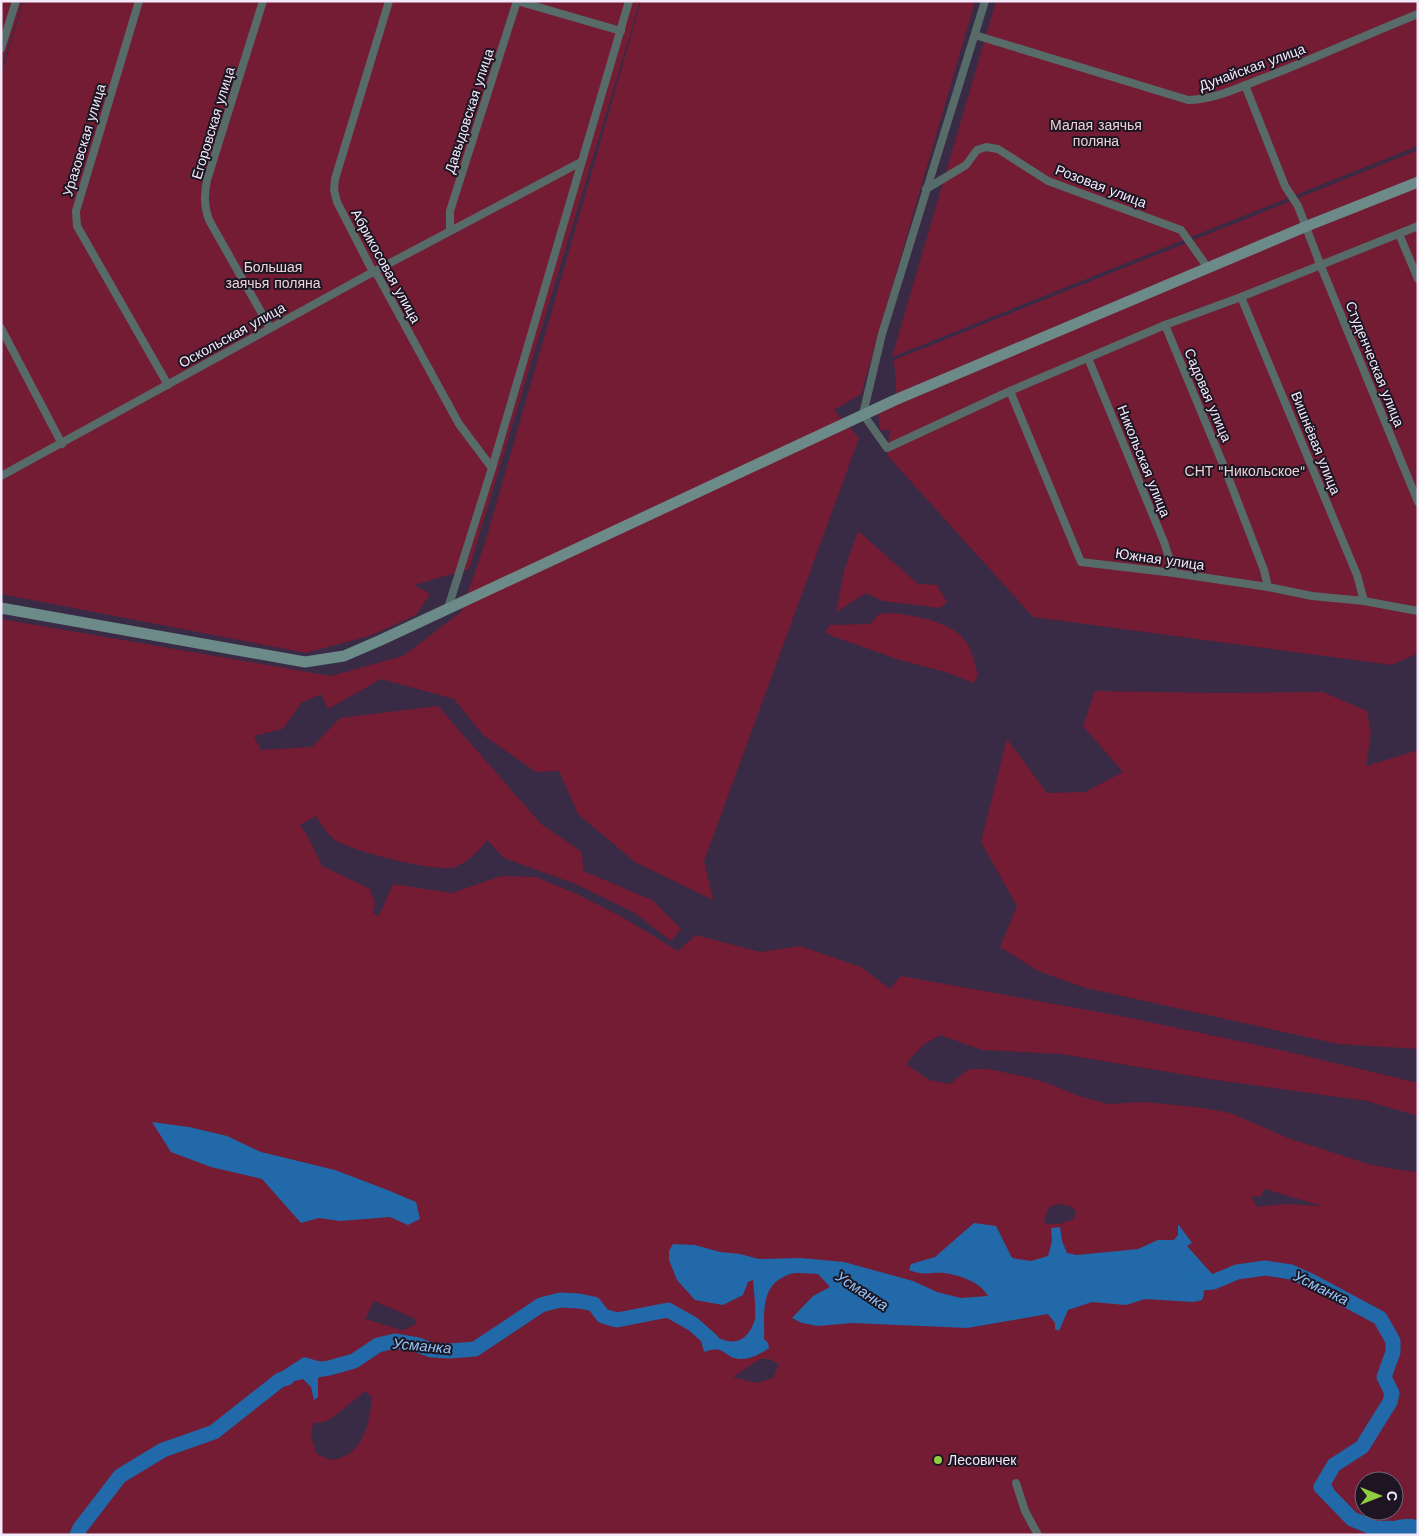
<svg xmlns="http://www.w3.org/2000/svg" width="1419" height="1536" viewBox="0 0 1419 1536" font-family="'Work Sans',sans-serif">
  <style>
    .green { fill: #741c33; fill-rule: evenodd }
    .water { fill: #2169a9 }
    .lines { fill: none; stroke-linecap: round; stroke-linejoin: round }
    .river { stroke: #2169a9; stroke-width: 15 }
    .street { stroke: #576b69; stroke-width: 8 }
    .secondary { stroke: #6b8a88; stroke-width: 11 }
    .poi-dot { fill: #91cd40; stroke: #1d1622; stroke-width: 2 }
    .labels { text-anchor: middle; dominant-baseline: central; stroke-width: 4; stroke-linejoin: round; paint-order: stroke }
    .street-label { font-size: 14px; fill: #f3e9fb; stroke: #1d1622 }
    .park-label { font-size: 14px; fill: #edd2d5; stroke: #1d1622 }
    .poi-label { font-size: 14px; fill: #f3e9fb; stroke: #1d1622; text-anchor: start }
    .water-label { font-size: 15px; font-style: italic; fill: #91c4f8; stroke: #1d1622 }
  </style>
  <rect width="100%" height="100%" fill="#392a45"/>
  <!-- green -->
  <g class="green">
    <polygon points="1,1 23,1 1,70"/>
    <polygon points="24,1 640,1 469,569 414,585 430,594 416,615 372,635 306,653 1,594 1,75"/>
    <path d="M641,1h334l-114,393 -27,16 25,28 -155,423 9,39 -78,-38 -57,-48 -19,-43 -23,1 -53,-37 -29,-36 -73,-20 -53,30 -7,-15 -20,9 -18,26 -29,7 7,14 51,-3 28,-29 98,-12 103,118 41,28 1,19 69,29 29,29 -10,12 -36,-28 -59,-29 -72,-26 -17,-18c-7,11 -20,22 -32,27 -19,6 -103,-16 -120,-27 -8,-6 -14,-16 -19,-24l-16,9 7,10 15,31 48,23 5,14 -2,10 6,3 14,-32 59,9 49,-17 35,1 41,17 45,23 56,34 18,-16 64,17 40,-6 61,21 29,22 11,-13 225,41 159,34 133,32v33l-51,-15 -158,-22 -147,-25 -80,-4 -42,-15 -18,11 -16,18 23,16 21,4 19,-15h19l34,7 25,7 32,13 28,8 39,-2 57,6 27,5 58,25 80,26 31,6 19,2v363h-1417v-916l330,57 72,-20 58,-44 24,-69zM1265,1189l57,17 -38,-2 -27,3 -6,-10 10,-1zM1059,1204l11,2 6,5 -2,8 -15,5h-13l-2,-4 5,-13zM374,1301l40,17 3,5 -10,6 -6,1 -36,-11zM760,1359h9l10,5 -6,14 -16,5 -24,-6zM365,1391l7,6c-2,21 -6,48 -27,59 -4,2 -10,3 -15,4l-13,-6 -6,-17 2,-14 11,-1 8,-4zM1364,1481h30v30h-30z"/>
    <polygon points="996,1 1418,1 1418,146 892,357"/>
    <polygon points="1418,150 1418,653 1392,665 1033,617 887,455 890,430 880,430 878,412 897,400 894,360"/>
    <polygon points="858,531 918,584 937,585 947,602 940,608 883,601 866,593 836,612 844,571"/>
    <path d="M896,613c26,5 57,8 72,32 5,9 7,21 10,30l-5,8 -24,-10 -49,-13 -68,-24 -7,-4 5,-7 40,-1 9,-10z"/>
    <polygon points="1095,691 1218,693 1323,692 1367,711 1371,733 1366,766 1418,750 1418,1049 1338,1044 1086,988 1038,971 1000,947 1017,906 981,842 1007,739 1047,793 1085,792 1123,772 1083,726"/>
  </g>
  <!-- water -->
  <g class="water">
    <polygon points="152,1122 189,1127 227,1136 261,1152 335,1170 390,1191 416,1202 420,1219 408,1225 390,1217 340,1221 319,1218 301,1223 262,1179 211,1167 171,1152"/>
    <path d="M974,1223l22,3 16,32 19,3 17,-5 4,-15 -1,-13 9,-1 2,14 5,12 10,2 61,-6 20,-9h16l4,-5v-11l14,19 -5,3 26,29v7l-10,7 1,5 -2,6 -9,2 -48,-3 -19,6 -34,-3 -24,8 -9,21 -4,-2v-6l-7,-9 -81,14 -115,-5 -34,3 -16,-3 -10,-5 21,-22 17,-9 -12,-13c-8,0 -20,-2 -28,0 -31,11 -25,38 -26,65l4,4 1,5c-7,5 -19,12 -29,11 -17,-1 -14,-15 -36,-7l-3,-11 -7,-11 4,-7c9,7 20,17 30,18 15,3 24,-10 27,-22 1,-12 -1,-27 -2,-39l-5,2 -5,13 -20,10 -28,-5 -18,-20 -8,-20v-9l4,-7 22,1 25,7 20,2 19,5 42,-1 43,4 69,19 24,11 24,6 27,-2c-8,-14 -28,-21 -44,-23 -14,-1 -20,3 -35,-3l2,-6 24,-7z"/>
    <polygon points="304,1357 329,1364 328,1372 318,1378 318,1397 314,1400 311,1387 303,1379 283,1384 272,1390 266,1385 273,1377"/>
    <polygon points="1326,1473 1339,1500 1338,1506 1332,1505 1322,1491 1316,1490 1317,1481"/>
    <polygon points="1406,1519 1414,1519 1418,1522 1418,1530 1411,1533 1398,1530 1394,1535 1370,1534 1371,1524 1394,1524 1396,1520"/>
  </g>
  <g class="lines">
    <!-- river -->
    <g class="river">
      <polyline points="1192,1284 1213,1282 1237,1272 1265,1268 1291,1272 1311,1281 1380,1318 1393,1341 1393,1352 1384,1377 1392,1393 1390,1402 1362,1447 1334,1465 1321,1487 1352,1519 1374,1528 1418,1529"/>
      <polyline points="309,1371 329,1368 354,1361 378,1345 395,1341 418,1345 431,1350 450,1351 475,1349 541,1305 560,1300 579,1301 594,1304 603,1316 617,1320 668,1310 693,1324 712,1341"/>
      <polyline points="77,1535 80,1528 120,1476 163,1450 214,1432 280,1380 287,1378"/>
    </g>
    <!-- street -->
    <g class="street">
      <polyline points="139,1 76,211 77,226 168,385"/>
      <path d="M263,1l-56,179c-3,15 -3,26 2,40l61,108"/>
      <polyline points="389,1 335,179 334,190 337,202 373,272 378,276 459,424 492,468"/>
      <polyline points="985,1 882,334 863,414 887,448 1010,391 1165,325 1241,297 1418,226"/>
      <path d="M975,35l213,65c25,0 50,-12 73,-21 53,-20 104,-44 157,-65"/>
      <polyline points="1,49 16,1"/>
      <polyline points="1245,85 1285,186 1298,206 1320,264 1418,502"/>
      <polyline points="926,189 966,165 977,150 986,147 998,149 1048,181 1181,230 1208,268"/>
      <polyline points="450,230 450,211 517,1 621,31"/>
      <polyline points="1399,234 1418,279"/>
      <polyline points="1241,297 1357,575 1364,601"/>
      <polyline points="1165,325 1225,469 1264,570 1268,587"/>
      <polyline points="1,328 62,444"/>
      <polyline points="1088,358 1164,542 1174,573"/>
      <polyline points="1010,391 1081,562 1174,573 1268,587 1312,596 1364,601 1418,611"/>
      <polyline points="1,476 373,272 581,162"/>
      <polyline points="448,608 492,468 629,1"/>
      <polyline points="1016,1483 1025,1511 1038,1535"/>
    </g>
    <!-- secondary -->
    <polyline class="secondary" points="1,608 305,662 344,656 381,640 895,400 1307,226 1418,182"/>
  </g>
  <!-- markers -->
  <circle class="poi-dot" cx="938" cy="1460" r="5"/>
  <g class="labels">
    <!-- street labels -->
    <g class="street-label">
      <text transform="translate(1252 67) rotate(-20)">Дунайская улица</text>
      <text transform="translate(469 111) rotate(-72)">Давыдовская улица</text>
      <text transform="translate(213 123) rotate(-73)">Егоровская улица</text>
      <text transform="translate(84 140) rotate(-73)">Уразовская улица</text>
      <text transform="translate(1101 186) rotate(21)">Розовая улица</text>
      <text transform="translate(386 266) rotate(61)">Абрикосовая улица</text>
      <text transform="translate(232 335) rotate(-29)">Оскольская улица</text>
      <text transform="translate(1375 364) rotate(68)">Студенческая улица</text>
      <text transform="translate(1208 395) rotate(67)">Садовая улица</text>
      <text transform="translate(1316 443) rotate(68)">Вишнёвая улица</text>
      <text transform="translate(1144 461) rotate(68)">Никольская улица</text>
      <text transform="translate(1160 559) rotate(8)">Южная улица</text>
    </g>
    <!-- park labels -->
    <g class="park-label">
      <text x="1096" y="125">Малая заячья<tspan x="1096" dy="16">поляна</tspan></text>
      <text x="273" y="267">Большая<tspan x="273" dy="16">заячья поляна</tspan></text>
      <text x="1245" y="471">СНТ "Никольское"</text>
    </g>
    <!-- poi labels -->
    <g class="poi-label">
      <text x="948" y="1460">Лесовичек</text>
    </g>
    <!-- water labels -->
    <g class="water-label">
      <text transform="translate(1321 1288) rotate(26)">Усманка</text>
      <text transform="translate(862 1291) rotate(33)">Усманка</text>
      <text transform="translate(422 1346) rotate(5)">Усманка</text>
    </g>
  </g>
  <!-- border -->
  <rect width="1419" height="1536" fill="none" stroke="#f3e9fb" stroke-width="5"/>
  <!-- north arrow -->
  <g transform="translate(1379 1496) rotate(90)"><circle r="24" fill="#1d1622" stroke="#736a79"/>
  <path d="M0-4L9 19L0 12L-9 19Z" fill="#91cd40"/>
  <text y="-8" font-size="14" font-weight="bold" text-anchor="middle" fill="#f3e9fb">С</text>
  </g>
</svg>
